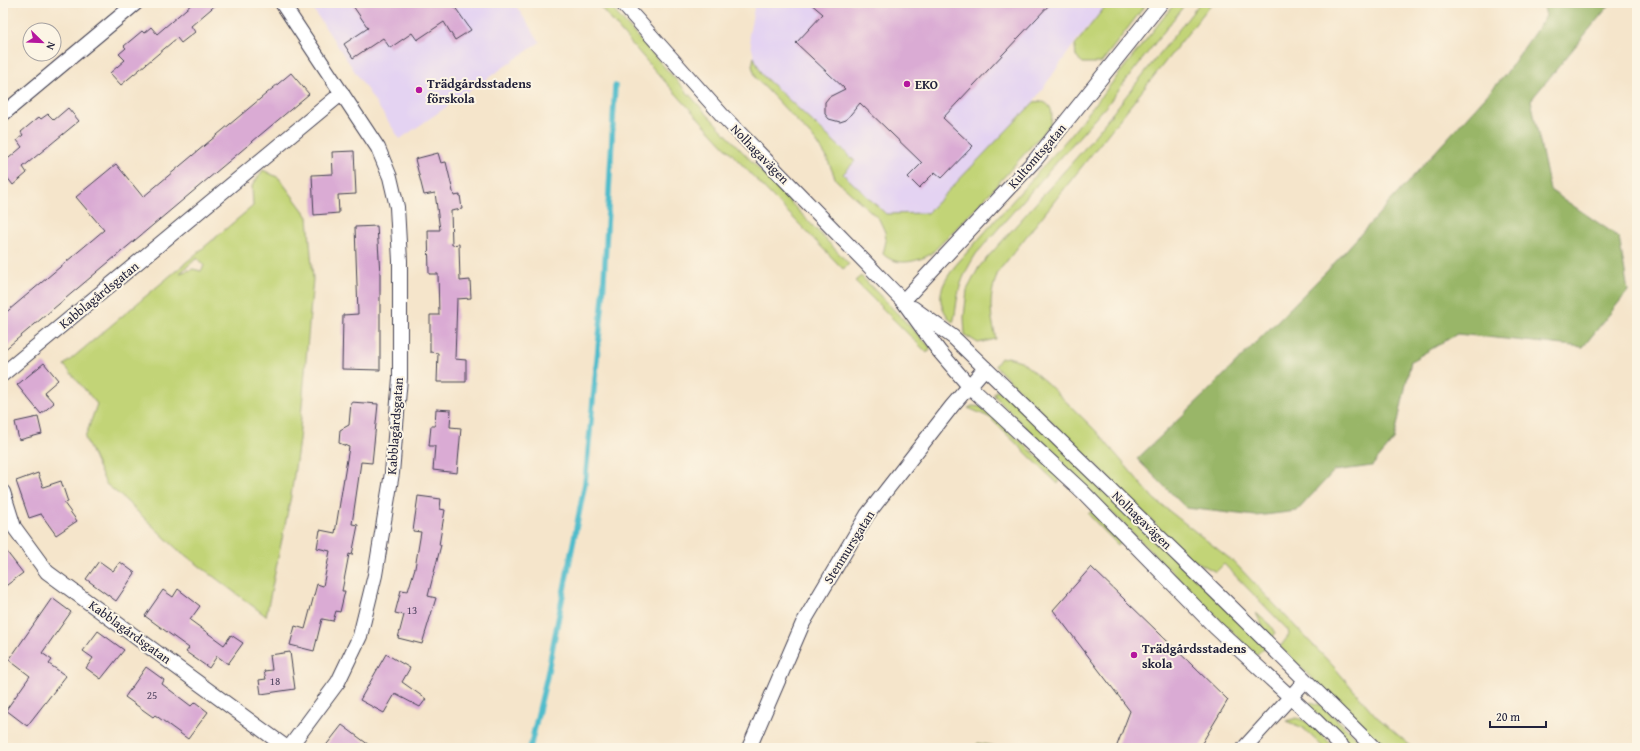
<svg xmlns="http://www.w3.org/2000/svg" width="1640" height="751" viewBox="0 0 1640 751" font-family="'Gentium Book Plus',serif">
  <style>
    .built { fill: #e4d3f2 }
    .green { fill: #c2d477; stroke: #727b59; fill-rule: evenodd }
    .forest { fill: #99b668; stroke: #5e6c52 }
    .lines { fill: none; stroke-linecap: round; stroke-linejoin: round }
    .stream { stroke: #50bccb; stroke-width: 5.5 }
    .building { fill: #daabd4 }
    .street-casing { stroke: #423f51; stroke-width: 16 }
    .street { stroke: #fff; stroke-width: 14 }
    .poi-dot { fill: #b5179e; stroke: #fcf5e5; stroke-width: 1.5 }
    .labels { text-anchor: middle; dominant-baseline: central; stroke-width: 4; stroke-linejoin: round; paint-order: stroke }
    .number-label { font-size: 11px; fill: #504461 }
    .poi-label { font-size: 13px; font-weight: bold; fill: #22223b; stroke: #fcf5e5; text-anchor: start }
    .street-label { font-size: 13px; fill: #22223b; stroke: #fcf5e5 }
  </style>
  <rect width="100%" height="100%" fill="#fcf5e5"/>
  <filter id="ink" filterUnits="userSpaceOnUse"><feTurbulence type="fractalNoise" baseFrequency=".025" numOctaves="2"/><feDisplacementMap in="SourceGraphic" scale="8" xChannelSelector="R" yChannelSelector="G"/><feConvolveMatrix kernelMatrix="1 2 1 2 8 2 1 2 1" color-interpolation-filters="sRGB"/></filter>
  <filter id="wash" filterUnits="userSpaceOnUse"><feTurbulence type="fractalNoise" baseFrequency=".012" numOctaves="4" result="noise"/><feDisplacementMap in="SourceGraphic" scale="16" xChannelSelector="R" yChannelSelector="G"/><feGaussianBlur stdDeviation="0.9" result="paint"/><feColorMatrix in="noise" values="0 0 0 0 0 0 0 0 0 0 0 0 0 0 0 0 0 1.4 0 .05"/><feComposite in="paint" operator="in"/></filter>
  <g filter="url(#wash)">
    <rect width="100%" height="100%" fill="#f5e5cb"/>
    <!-- built -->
    <g class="built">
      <polygon points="309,3 514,3 540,42 400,139"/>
      <polygon points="755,3 1108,3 1077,40 1031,105 927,213 886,214 843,174 854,161 762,75 754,57 749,35"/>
    </g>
    <!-- green -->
    <g class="green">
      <path d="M597,3h10l96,107 146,154 -6,5c-84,-86 -169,-173 -246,-266z"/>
      <polygon points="1108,3 1147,3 1101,63 1083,63 1076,57 1075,45"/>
      <path d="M1175,3h11l-79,102 -131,149c-8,13 -15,25 -18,41 -2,9 -2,18 -5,28 -20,-22 -13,-36 2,-57l115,-130z"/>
      <path d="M1200,3h12l-214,269c-10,28 -8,39 -2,67l-18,4 -13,-8 -1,-18 3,-27 12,-23 105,-118z"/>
      <path d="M754,57l8,18 93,86 -12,13 43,40 41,-1 107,-111c16,-3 21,9 16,23l-71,80 -48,49c-14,8 -35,13 -48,0l3,-13 -1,-9 -6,-13 -43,-39 -10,-24 -10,-15 -60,-63 -4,-12z"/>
      <path d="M263,170l16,8 29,39 5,62 -14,161 -8,56 -25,120 -89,-67 -55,-52 -16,-13 -21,-46 12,-34 -33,-39 189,-159 -1,-20zM197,258l7,8 -3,5 -8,-2 -13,4z"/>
      <polygon points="861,276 931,348 927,353 855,281"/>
      <polygon points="1008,357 1021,361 1048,384 1096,431 1154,499 1234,562 1334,667 1376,716 1413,748 1383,748 1280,647 1289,635 1288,630 1224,564 1216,572 1190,558 995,366 1001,358"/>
      <polygon points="997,391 1007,394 1265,647 1256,655 1002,404 994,395 994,392"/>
      <polygon points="973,406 982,407 1055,472 1060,480 1058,484 989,417 968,408"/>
      <polygon points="1092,511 1123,539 1118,545 1088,514"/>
      <polygon points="1256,613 1270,625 1275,633 1272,639 1264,629"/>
      <polygon points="1311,702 1321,705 1368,748 1351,748 1309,706"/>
      <polygon points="1297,718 1310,723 1335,748 1324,748 1303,728 1286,721"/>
      <polygon points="978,743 1004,748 974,748"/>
    </g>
    <!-- forest -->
    <polygon class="forest" points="1543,3 1611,3 1531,100 1550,190 1619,237 1628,291 1583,347 1457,334 1411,361 1394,440 1372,466 1334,471 1297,511 1256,516 1186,508 1137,459 1205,394 1328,270 1505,75 1546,16"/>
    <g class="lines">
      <!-- stream -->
      <polyline class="stream" points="530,748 547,676 585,483 603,297 615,86"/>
    </g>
    <g id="blocks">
      <!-- building -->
      <g class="building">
        <polygon points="193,3 218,3 191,26 195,32 181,43 177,38 121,85 110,73 125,60 119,54 126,48 124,46 142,31 144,33 151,27 157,34"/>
        <polygon points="351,3 452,3 471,30 455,40 444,22 417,40 412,33 390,48 383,38 353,58 344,44 368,28"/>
        <polygon points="810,3 1051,3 943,118 973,146 942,178 935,172 919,188 908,177 922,163 860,103 846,120 840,122 829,119 825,114 825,102 829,97 845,89 796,43 823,14"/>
        <polygon points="291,73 309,94 3,351 3,315 104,230 76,197 116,164 143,197"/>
        <polygon points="68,108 79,121 23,167 27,173 13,185 3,172 3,163 22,147 17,140 23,135 21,132 39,117 41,119 48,114 54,120"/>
        <polygon points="354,151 356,194 338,195 339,213 314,215 312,175 333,174 332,152"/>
        <polygon points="438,153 441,163 446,162 454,196 460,195 462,209 451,211 452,245 459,244 460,281 470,280 471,298 457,299 455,359 466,360 466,382 437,382 438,353 430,352 430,315 439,315 438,274 429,274 428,230 440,230 435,193 424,195 415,159"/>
        <polygon points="377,226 380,274 380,370 342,369 343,315 358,314 355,227"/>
        <polygon points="44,363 58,380 44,392 54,403 41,414 17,385"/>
        <polygon points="351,402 378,404 372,463 361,462 352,524 358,525 352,555 349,554 342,591 345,591 340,612 336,611 333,621 322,619 314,651 290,645 295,626 305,629 317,584 323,586 330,551 317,548 320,530 335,533 349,447 339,443 340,430 349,425"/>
        <polygon points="436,409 451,410 450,427 461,428 457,473 433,470 435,446 429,446 431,426 435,426"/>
        <polygon points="38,417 42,434 19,440 15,422"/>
        <polygon points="38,473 43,487 61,481 68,502 64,503 77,521 56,535 41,514 29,518 16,481"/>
        <polygon points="418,496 441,499 440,509 445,510 439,545 441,545 428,596 436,598 422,644 398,638 404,615 395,613 401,590 408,591 415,568 421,532 413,531"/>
        <polygon points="3,547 23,573 3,588"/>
        <polygon points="99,561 113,571 120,562 135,573 116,601 86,579"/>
        <polygon points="1091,567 1228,700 1199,748 1116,748 1130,711 1053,610"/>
        <polygon points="178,589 200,606 190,620 224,645 231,635 243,643 228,664 217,656 209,668 186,652 189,648 145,616 163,590 173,597"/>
        <polygon points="52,598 71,612 42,653 52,660 49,664 66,676 27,726 6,710 30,676 9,660"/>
        <polygon points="98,631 124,650 101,679 86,668 93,658 83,651"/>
        <polygon points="290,652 295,689 261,694 259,680 266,679 264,671 272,670 270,655"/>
        <polygon points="386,654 410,668 402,682 426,699 420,707 395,694 384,713 360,700"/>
        <polygon points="146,667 164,680 162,684 191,706 195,702 208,712 188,739 155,715 153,717 125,697"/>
        <polygon points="342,725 373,748 324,748"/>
      </g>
    </g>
  </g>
  <g filter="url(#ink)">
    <use href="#blocks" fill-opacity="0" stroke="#423f51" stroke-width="1"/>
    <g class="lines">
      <!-- street casing -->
      <g class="street-casing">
        <g id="street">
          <polyline points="282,3 378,148 390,177 397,207 400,261 400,378 392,473 375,575 360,636 338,682 289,748"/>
          <polyline points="622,3 722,115 903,301 939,351 969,386 1082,491 1215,627 1314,719 1343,748"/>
          <polyline points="3,114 136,3"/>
          <polyline points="903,301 1036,159 1161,3"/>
          <polyline points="913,308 953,337 1216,592 1374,748"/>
          <polyline points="3,374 342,93"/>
          <polyline points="3,492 14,527 47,572 287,748"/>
          <polyline points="749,748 803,623 867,515 952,406 985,368"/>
          <polyline points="1244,748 1305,681"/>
        </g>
      </g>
      <!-- street -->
      <use href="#street" class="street"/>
    </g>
  </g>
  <!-- markers -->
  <g class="poi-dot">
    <circle cx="907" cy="84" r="4"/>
    <circle cx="419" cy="90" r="4"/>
    <circle cx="1134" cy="655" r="4"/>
  </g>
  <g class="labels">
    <!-- number labels -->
    <g class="number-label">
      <text x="412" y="610">13</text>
      <text x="275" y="681">18</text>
      <text x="152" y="695">25</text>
    </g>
    <!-- poi labels -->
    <g class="poi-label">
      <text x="427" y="83">Trädgårdsstadens<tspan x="427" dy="15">förskola</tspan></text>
      <text x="915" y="84">EKO</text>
      <text x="1142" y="648">Trädgårdsstadens<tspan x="1142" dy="15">skola</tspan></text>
    </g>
    <!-- street labels -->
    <g class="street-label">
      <text transform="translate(760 154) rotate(46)">Nolhagavägen</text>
      <text transform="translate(1037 156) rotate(-49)">Kultomtsgatan</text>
      <text transform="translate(99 295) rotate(-39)">Kabblagårdsgatan</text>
      <text transform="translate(395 426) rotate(-86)">Kabblagårdsgatan</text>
      <text transform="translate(1142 520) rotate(44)">Nolhagavägen</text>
      <text transform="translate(849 547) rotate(-58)">Stenmursgatan</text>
      <text transform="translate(130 632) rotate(36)">Kabblagårdsgatan</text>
    </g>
  </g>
  <!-- margin -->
  <rect width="1640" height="751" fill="none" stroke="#fcf5e5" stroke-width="16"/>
  <!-- north arrow -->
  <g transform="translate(42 42) rotate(113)"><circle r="19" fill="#fcf5e5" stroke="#a5a1a1"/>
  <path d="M0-3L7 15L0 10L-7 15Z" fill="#b5179e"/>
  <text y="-6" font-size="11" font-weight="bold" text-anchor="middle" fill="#22223b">N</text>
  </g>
  <!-- scale -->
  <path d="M1490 721v6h56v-6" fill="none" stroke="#22223b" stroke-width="2"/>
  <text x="1496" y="721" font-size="12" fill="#22223b" stroke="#fcf5e5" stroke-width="3" paint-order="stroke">20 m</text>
</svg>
